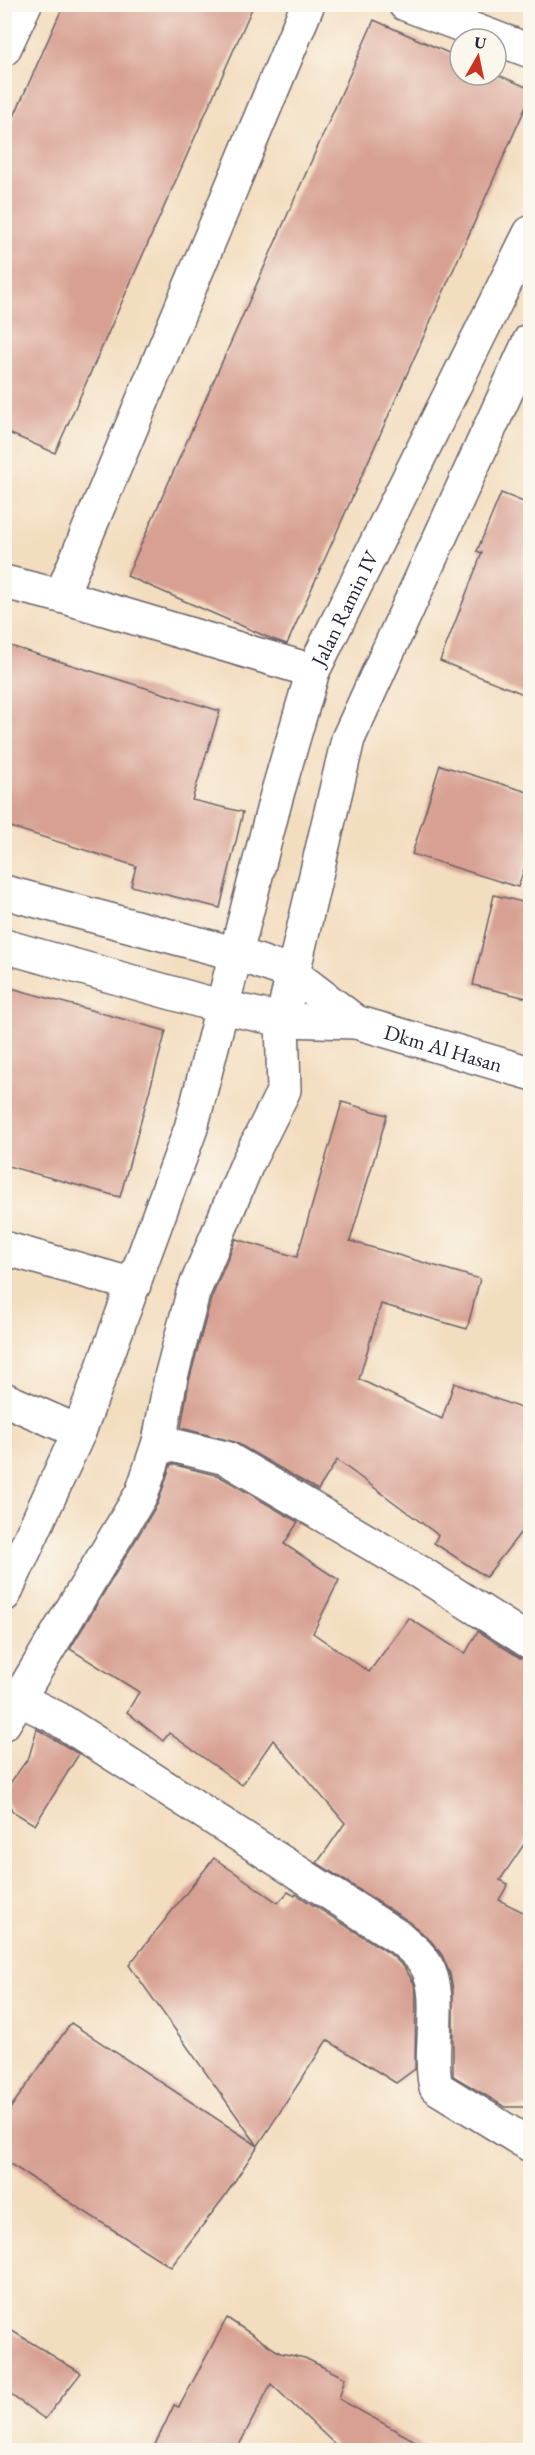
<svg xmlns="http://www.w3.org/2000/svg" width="535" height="2455" viewBox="0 0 535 2455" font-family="'EB Garamond',serif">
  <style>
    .building { fill: #d7a092 }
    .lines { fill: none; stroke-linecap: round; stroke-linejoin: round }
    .minor-casing { stroke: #6b6369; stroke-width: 36 }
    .minor { stroke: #fff; stroke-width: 33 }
    .labels { text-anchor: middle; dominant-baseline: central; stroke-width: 4.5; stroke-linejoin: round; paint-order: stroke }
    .street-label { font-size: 21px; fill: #22223b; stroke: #fbf7ec }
  </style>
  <rect width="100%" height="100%" fill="#fbf7ec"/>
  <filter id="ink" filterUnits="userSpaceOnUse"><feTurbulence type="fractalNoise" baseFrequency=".0167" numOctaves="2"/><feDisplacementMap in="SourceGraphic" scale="12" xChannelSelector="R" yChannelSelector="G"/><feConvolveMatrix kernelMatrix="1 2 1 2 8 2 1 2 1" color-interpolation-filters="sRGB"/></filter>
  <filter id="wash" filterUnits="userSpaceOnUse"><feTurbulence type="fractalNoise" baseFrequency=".008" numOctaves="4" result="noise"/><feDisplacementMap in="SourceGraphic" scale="24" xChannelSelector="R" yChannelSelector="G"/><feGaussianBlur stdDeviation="1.35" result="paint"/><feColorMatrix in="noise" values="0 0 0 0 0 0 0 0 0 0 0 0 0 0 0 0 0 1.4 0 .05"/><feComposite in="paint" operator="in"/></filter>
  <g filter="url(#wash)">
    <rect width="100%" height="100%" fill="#f3ddbf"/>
    <g id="blocks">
      <!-- building -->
      <g class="building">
        <polygon points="64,4 254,4 55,453 4,431 4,139"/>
        <polygon points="374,20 460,58 460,75 496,74 531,89 531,95 287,644 272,639 127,576"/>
        <polygon points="501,493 531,505 531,697 440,661 482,553 477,551"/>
        <polygon points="4,644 220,711 192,800 243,812 220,908 131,886 136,866 4,825"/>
        <polygon points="440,765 531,793 531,849 518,887 412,854"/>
        <polygon points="494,895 531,904 531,999 473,985"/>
        <polygon points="4,986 166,1031 120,1197 4,1165"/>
        <polygon points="342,1102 387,1115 350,1241 480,1279 467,1329 381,1304 359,1379 442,1419 454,1383 531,1412 531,1519 486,1577 434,1543 438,1535 337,1460 318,1490 235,1442 181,1428 189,1381 211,1299 236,1239 297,1257"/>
        <polygon points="171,1464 219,1476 298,1522 284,1544 339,1580 313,1633 369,1672 409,1618 465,1654 478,1631 520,1658 531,1661 531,1834 500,1880 508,1884 499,1900 531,1916 531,2107 505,2107 453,2076 453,1990 450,1974 442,1955 431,1941 410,1922 317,1863 345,1823 273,1740 242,1785 169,1733 163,1741 127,1712 139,1692 70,1649 158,1503"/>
        <polygon points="37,1729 79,1754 35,1825 12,1811 5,1790 29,1757"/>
        <polygon points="214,1858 278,1903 288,1892 295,1896 296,1894 389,1953 404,1967 414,1983 416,1994 415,2069 396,2083 327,2040 225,2196 171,2267 4,2160 4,2117 71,2023 258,2146 129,1965"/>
        <polygon points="227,2318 280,2353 305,2358 345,2378 339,2399 433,2451 342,2451 271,2384 236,2451 152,2451 174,2405 179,2407"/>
        <polygon points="4,2326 81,2373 45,2419 4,2390"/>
      </g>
    </g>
  </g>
  <g filter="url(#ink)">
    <use href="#blocks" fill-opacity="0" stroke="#6b6369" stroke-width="1.5"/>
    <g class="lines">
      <!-- minor casing -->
      <g class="minor-casing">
        <g id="minor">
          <polyline points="405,4 530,51"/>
          <polyline points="4,49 25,4"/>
          <polyline points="4,582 61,596 313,671"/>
          <polyline points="61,596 308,4"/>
          <polyline points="4,892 237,954 292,973 356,1022"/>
          <path id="s1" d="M4,946l218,61 60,13 74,2 174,51"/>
          <polyline points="4,1248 134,1285"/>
          <polyline points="4,1399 79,1432"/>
          <polyline points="159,1442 226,1458 421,1573 530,1642"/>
          <path id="s2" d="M4,1595l75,-163 112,-304 85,-330 37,-127 217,-438"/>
          <path d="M18,1702l11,2 28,14 343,220c10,9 20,16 26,27 19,30 1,86 10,122l94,58"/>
          <polyline points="4,1723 142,1493 159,1442 171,1377 193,1293 247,1164 284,1090 282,1020 348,739 530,340"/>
        </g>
      </g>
      <!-- minor -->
      <use href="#minor" class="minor"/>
    </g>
  </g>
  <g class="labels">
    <!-- street labels -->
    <g class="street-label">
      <text stroke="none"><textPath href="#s2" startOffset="1047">Jalan Ramin IV</textPath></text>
      <text stroke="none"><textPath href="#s1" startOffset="453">Dkm Al Hasan</textPath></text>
    </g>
  </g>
  <!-- margin -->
  <rect width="535" height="2455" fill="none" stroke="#fbf7ec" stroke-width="24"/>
  <!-- north arrow -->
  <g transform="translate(478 57) rotate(9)"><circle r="28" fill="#fbf7ec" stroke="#a4a2a5" stroke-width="1.5"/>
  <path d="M0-4.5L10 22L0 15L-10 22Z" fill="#c8321e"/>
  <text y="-9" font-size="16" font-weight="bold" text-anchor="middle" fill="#22223b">U</text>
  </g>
</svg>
